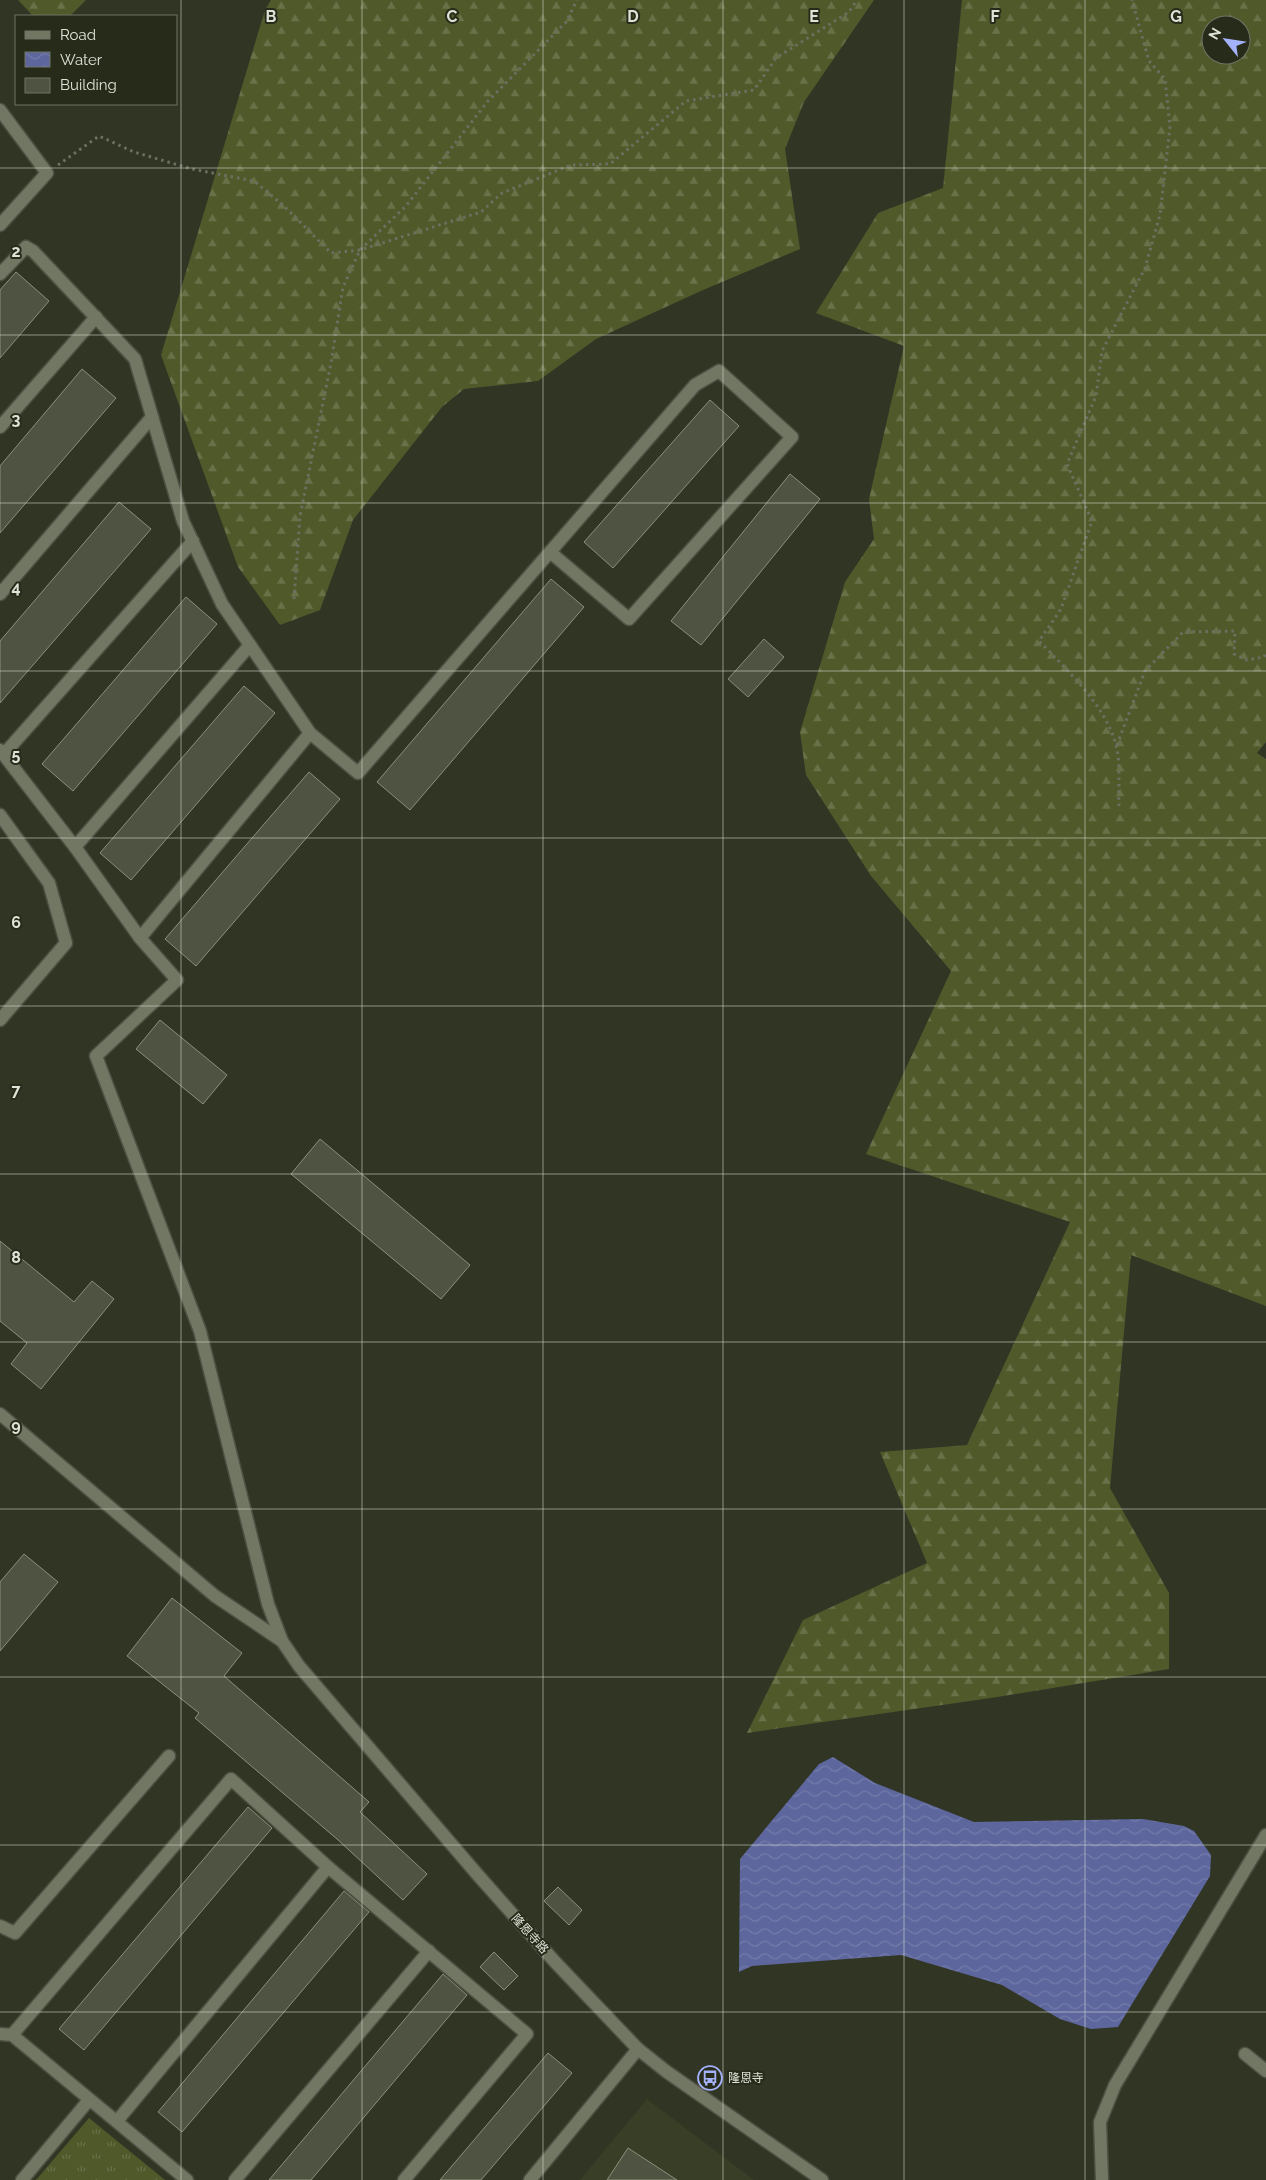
<svg xmlns="http://www.w3.org/2000/svg" width="1266" height="2180" viewBox="0 0 1266 2180" font-family="Raleway,'Noto Sans SC',sans-serif">
  <style>
    .built { fill: #393e26 }
    .grass { fill: url(#grass-tufts) }
    .forest { fill: url(#forest-firs); fill-rule: evenodd }
    .water { fill: url(#water-waves) }
    .building { fill: #4f5341; stroke: #8b907c }
    .lines { fill: none; stroke-linecap: round; stroke-linejoin: round }
    .minor-casing { stroke: #4c5042; stroke-width: 15 }
    .path { stroke: #6c7061; stroke-width: 3; stroke-dasharray: 2.5 4; stroke-linecap: butt }
    .minor { stroke: #727763; stroke-width: 12 }
    .grid { fill: none; stroke: #dfe2d7; stroke-width: 1; stroke-opacity: 0.55 }
    .labels { text-anchor: middle; dominant-baseline: central; stroke-width: 4; stroke-linejoin: round; paint-order: stroke }
    .street-label { font-size: 12px; fill: #dfe2d7; stroke: #272b1a }
    .poi-label { font-size: 12px; fill: #dfe2d7; stroke: #272b1a; text-anchor: start }
    .grid-label { font-size: 16px; text-anchor: middle; font-weight: bold; fill: #dfe2d7; stroke: #272b1a; stroke-width: 4; stroke-linejoin: round; paint-order: stroke }
  </style>
  <defs>
    <pattern id="grass-tufts" width="24" height="20" patternUnits="userSpaceOnUse" patternTransform="scale(1.25)"><rect width="24" height="20" fill="#4f592a"/><path d="M3 7l-1-3M5 7V3M7 7l1-3M15 17l-1-3M17 17v-4M19 17l1-3" fill="none" stroke="#687148"/></pattern>
    <pattern id="forest-firs" width="22" height="20" patternUnits="userSpaceOnUse" patternTransform="scale(1.25)"><rect width="22" height="20" fill="#4f592a"/><path d="M5 1l3.5 6h-7zM16 11l3.5 6h-7z" fill="#687148"/></pattern>
    <pattern id="water-waves" width="16" height="10" patternUnits="userSpaceOnUse" patternTransform="scale(1.25)"><rect width="16" height="10" fill="#5d669d"/><path d="M0 5q4-4 8 0t8 0" fill="none" stroke="#747caa"/></pattern>
  </defs>
  <rect width="100%" height="100%" fill="#313524"/>
  <!-- built -->
  <polygon class="built" points="647,2099 754,2180 580,2180"/>
  <!-- grass -->
  <polygon class="grass" points="89,2118 165,2180 36,2180"/>
  <!-- forest -->
  <g class="forest">
    <polygon points="18,0 86,0 70,16 33,16"/>
    <polygon points="271,0 874,0 804,102 785,149 800,249 703,290 596,339 538,381 464,389 442,407 353,520 320,610 280,625 238,567 161,355 265,10"/>
    <path d="M962,0h304v742l-9,11 9,6v547l-135,-51 -21,233 59,105v76l-178,29 -244,35 56,-113 124,-57 -47,-111 87,-7 103,-223 -204,-68 85,-183 -80,-95 -65,-101 -6,-43 45,-150 29,-43 -5,-40 35,-153 -88,-33 62,-100 65,-25zM1211,25h30v30h-30z"/>
  </g>
  <!-- water -->
  <polygon class="water" points="833,1757 875,1783 974,1822 1143,1819 1184,1826 1194,1831 1211,1855 1210,1876 1118,2027 1091,2029 1060,2019 1002,1985 901,1955 752,1966 739,1972 740,1859 819,1764"/>
  <!-- building -->
  <g class="building">
    <polygon points="16,272 49,301 0,358 0,290"/>
    <polygon points="82,369 116,398 0,533 0,466"/>
    <polygon points="710,400 739,426 613,568 584,542"/>
    <polygon points="790,474 820,499 701,645 671,621"/>
    <polygon points="119,502 151,529 0,703 0,641"/>
    <polygon points="551,579 584,607 410,810 377,782"/>
    <polygon points="186,597 217,624 73,791 42,764"/>
    <polygon points="764,639 784,657 748,697 728,679"/>
    <polygon points="244,686 275,713 131,880 100,853"/>
    <polygon points="309,772 340,799 196,966 165,939"/>
    <polygon points="160,1020 227,1075 203,1104 136,1049"/>
    <polygon points="320,1139 470,1265 441,1299 291,1174"/>
    <polygon points="0,1241 74,1302 92,1281 114,1299 41,1389 11,1364 27,1343 0,1321"/>
    <polygon points="24,1554 58,1582 0,1651 0,1582"/>
    <polygon points="172,1598 242,1653 224,1676 369,1802 360,1812 427,1874 403,1900 337,1839 195,1718 199,1713 127,1656"/>
    <polygon points="248,1807 272,1828 84,2050 59,2029"/>
    <polygon points="558,1887 582,1910 569,1925 544,1901"/>
    <polygon points="344,1891 369,1912 182,2132 158,2112"/>
    <polygon points="494,1952 518,1976 504,1990 480,1967"/>
    <polygon points="443,1974 467,1995 311,2180 269,2180"/>
    <polygon points="548,2053 572,2073 481,2180 440,2180"/>
    <polygon points="628,2148 677,2180 607,2180"/>
  </g>
  <g class="lines">
    <!-- minor casing -->
    <g class="minor-casing">
      <g id="minor">
        <polyline points="0,110 47,173 0,225"/>
        <polyline points="0,274 26,247 33,251 135,359 183,521 222,604 310,733 358,773 695,385 719,371 792,437 629,619 550,552"/>
        <polyline points="0,427 96,317"/>
        <polyline points="0,594 152,417"/>
        <polyline points="0,750 75,847 140,938 177,980 96,1056 200,1331 268,1604 282,1641 299,1666 477,1874 556,1963 638,2049 667,2072 822,2180"/>
        <polyline points="4,754 193,541"/>
        <polyline points="0,815 49,883 66,943 0,1020"/>
        <polyline points="75,847 250,645"/>
        <polyline points="140,938 310,733"/>
        <polyline points="0,1414 215,1596 282,1641"/>
        <polyline points="0,1926 15,1933 169,1756"/>
        <polyline points="0,2034 12,2035 187,2180"/>
        <polyline points="12,2035 231,1779 328,1867 527,2034 404,2180"/>
        <polyline points="1245,2054 1266,2071"/>
        <polyline points="117,2121 328,1867"/>
        <polyline points="22,2180 89,2100"/>
        <polyline points="235,2180 429,1951"/>
        <polyline points="530,2180 638,2049"/>
        <polyline points="1102,2180 1100,2122 1115,2085 1266,1835"/>
      </g>
    </g>
    <!-- path -->
    <g class="path">
      <polyline points="58,165 99,136 134,152 192,169 254,181 284,206 331,253 360,250 481,212 502,193 571,165 610,164 686,101 754,90 776,58 849,12 857,0"/>
      <polyline points="294,599 300,516 331,363 343,287 360,250 406,206 488,101 566,22 577,0"/>
      <polyline points="1117,745 1145,671 1183,632 1235,631 1234,654 1247,660 1264,657 1266,653"/>
      <path d="M1119,806c-1,-19 2,-43 -3,-61 -10,-39 -50,-76 -77,-104l22,-32 31,-88 -25,-57 29,-68 6,-45 43,-83 15,-53 10,-88 -5,-48 -16,-18 -17,-61"/>
    </g>
    <!-- minor -->
    <use href="#minor" class="minor"/>
  </g>
  <!-- grid -->
  <path class="grid" d="M181,0v2180M362,0v2180M543,0v2180M723,0v2180M904,0v2180M1085,0v2180M0,168h1266M0,335h1266M0,503h1266M0,671h1266M0,838h1266M0,1006h1266M0,1174h1266M0,1342h1266M0,1509h1266M0,1677h1266M0,1845h1266M0,2012h1266"/>
  <!-- icons -->
  <defs>
    <g id="bus-ring" transform="scale(1.25)"><circle r="9.5" fill="#272b1a" stroke="#a4b2fc" stroke-width="1.5"/><path d="M-5-6H5V4H4V6H2V4H-2V6H-4V4H-5ZM-3.5-4V0h7V-4ZM-3.5 1.2v1.5H-2V1.2ZM2 1.2v1.5H3.5V1.2Z" fill="#a4b2fc"/></g>
  </defs>
  <g fill-rule="evenodd">
    <use href="#bus-ring" x="710" y="2078"/>
  </g>
  <g class="labels">
    <!-- street labels -->
    <g class="street-label">
      <text transform="translate(530 1934) rotate(48)">隆恩寺路</text>
    </g>
    <!-- poi labels -->
    <g class="poi-label">
      <text x="728" y="2078">隆恩寺</text>
    </g>
  </g>
  <g class="grid-label">
    <text x="271" y="22">B</text>
    <text x="452" y="22">C</text>
    <text x="633" y="22">D</text>
    <text x="814" y="22">E</text>
    <text x="995" y="22">F</text>
    <text x="1176" y="22">G</text>
    <text x="16" y="257">2</text>
    <text x="16" y="425">3</text>
    <text x="16" y="593">4</text>
    <text x="16" y="760">5</text>
    <text x="16" y="928">6</text>
    <text x="16" y="1096">7</text>
    <text x="16" y="1263">8</text>
    <text x="16" y="1431">9</text>
  </g>
  <!-- legend -->
  <rect x="15" y="15" width="162" height="90" fill="#272b1a" stroke="#717466"/>
  <rect x="25" y="31" width="25" height="8" fill="#727763" stroke="#717466"/>
  <text x="60" y="40" font-size="15" fill="#dfe2d7">Road</text>
  <rect x="25" y="52" width="25" height="15" fill="url(#water-waves)" stroke="#717466"/>
  <text x="60" y="65" font-size="15" fill="#dfe2d7">Water</text>
  <rect x="25" y="78" width="25" height="15" fill="#4f5341" stroke="#717466"/>
  <text x="60" y="90" font-size="15" fill="#dfe2d7">Building</text>
  <!-- north arrow -->
  <g transform="translate(1226 40) rotate(300)"><circle r="24" fill="#272b1a" stroke="#717466"/>
  <path d="M0-4L9 19L0 12L-9 19Z" fill="#a4b2fc"/>
  <text y="-8" font-size="14" font-weight="bold" text-anchor="middle" fill="#dfe2d7">N</text>
  </g>
</svg>
